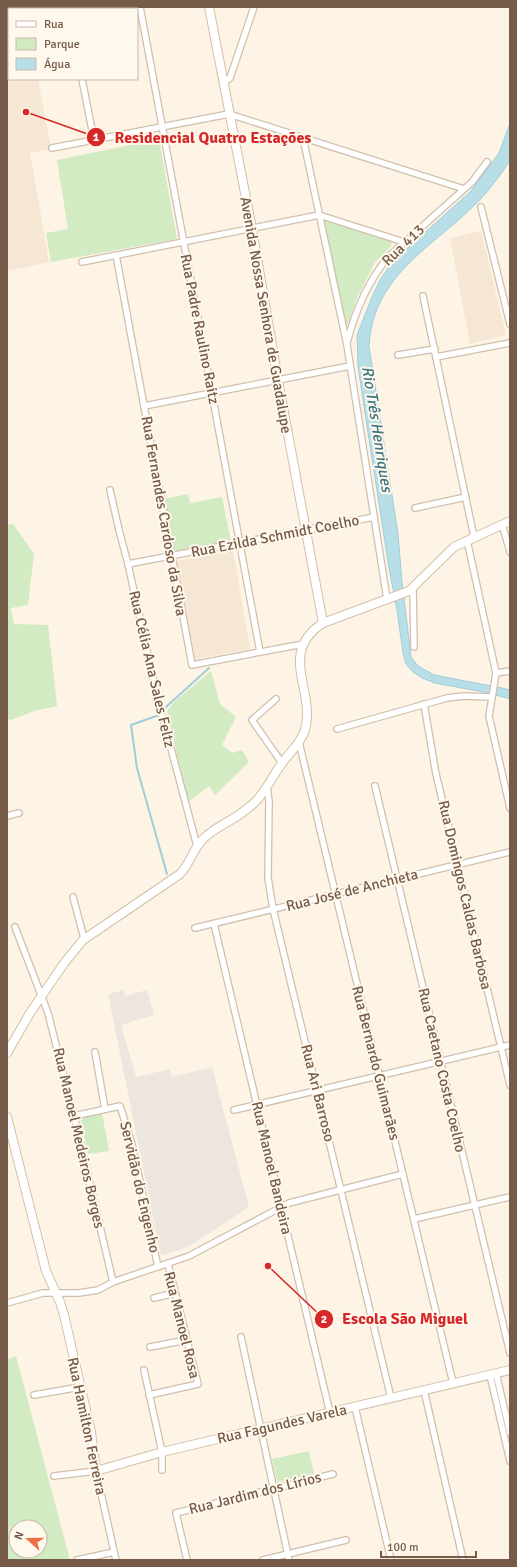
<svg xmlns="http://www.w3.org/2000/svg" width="517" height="1567" viewBox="0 0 517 1567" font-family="Signika,sans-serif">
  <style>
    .residential { fill: #f5e7d3 }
    .industrial { fill: #ede6df }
    .green { fill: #d2ebc2; fill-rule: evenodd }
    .water { fill: #b8dfe8; stroke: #9eceda }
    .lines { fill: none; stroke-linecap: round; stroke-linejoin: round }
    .stream { stroke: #9eceda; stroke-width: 2 }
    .street-casing { stroke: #d1bfad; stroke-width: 8 }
    .secondary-casing { stroke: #d4bfaa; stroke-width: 10 }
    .street { stroke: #fff; stroke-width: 5.5 }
    .secondary { stroke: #fff; stroke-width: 8 }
    .labels { text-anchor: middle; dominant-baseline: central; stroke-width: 4; stroke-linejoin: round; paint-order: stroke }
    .street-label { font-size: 15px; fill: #775b49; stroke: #fff8ec }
    .water-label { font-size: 16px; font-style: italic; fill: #3f7684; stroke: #fff8ec }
    .leader { fill: none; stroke: #d62828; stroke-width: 1.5 }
    .callout-dot { fill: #d62828; stroke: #fff8ec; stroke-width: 1.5 }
    .mark-label { font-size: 12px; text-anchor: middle; font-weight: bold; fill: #fff }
    .callout-label { font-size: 16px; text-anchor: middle; font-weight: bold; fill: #d62828; stroke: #fff8ec; stroke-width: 4; stroke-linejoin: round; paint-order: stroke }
  </style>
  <rect width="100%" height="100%" fill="#fdf4e5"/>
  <!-- residential -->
  <g class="residential">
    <polygon points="7,7 25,7 26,9 9,9 9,79 38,79 51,149 30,153 49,262 7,271"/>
    <polygon points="481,231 506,335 470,344 450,238"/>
    <polygon points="233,550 250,649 195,659 176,561"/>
  </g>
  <!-- industrial -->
  <polygon class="industrial" points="124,990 125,996 147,990 154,1015 121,1025 136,1077 170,1069 172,1077 212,1067 249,1207 188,1247 161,1256 108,994"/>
  <!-- green -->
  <g class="green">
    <polygon points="159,139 177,239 51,262 46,233 68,229 57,160"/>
    <polygon points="324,220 391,241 392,243 390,248 375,262 357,298 348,324 346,324 344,321"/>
    <polygon points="188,494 190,503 222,497 231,541 174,552 163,499"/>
    <polygon points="13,524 34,554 28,605 11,608 14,624 48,625 57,706 34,711 11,720 7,719 7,525"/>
    <polygon points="211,671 220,704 236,717 222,745 232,753 242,750 249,762 215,795 209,786 188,802 167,711 175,701"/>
    <polygon points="102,1113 109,1151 88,1154 80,1116"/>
    <path d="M16,1356l54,204h-63v-200zM16,1527h24v24h-24z"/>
    <polygon points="309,1451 314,1474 277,1482 272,1459"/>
  </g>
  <!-- water -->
  <path class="water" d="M510,123c0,8 2,29 0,36 -3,8 -14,21 -19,28 -43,54 -118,80 -122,159l29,188 4,48 9,75 7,9 16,9 68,13 8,2v9l-21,-6 -54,-10 -13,-5 -9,-6 -7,-8 -3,-11 -6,-43 -8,-42 -25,-161 -6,-41 -1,-31 15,-38 8,-17 12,-18 78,-70 29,-39z"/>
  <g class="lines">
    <!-- stream -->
    <g class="stream">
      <polyline points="166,707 209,668"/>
      <polyline points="159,715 131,725 137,768 167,874"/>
    </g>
    <!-- street casing -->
    <g class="street-casing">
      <g id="street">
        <polyline points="68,7 69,9"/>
        <polyline points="140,7 260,652"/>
        <polyline points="82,79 94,140"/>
        <polyline points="223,83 230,78 254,7"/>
        <polyline points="303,138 347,345 387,599"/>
        <polyline points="52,148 229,114 464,189"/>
        <polyline points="481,207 510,324"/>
        <polyline points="116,255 192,665 303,644"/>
        <polyline points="82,262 319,215 404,242"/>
        <polyline points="423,296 474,537"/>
        <path d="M347,343c8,-32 20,-60 41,-86l84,-75 15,-20"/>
        <polyline points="398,355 435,349"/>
        <polyline points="436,357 510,343"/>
        <polyline points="144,406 350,366"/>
        <polyline points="110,490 119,530 128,564 157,696 197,846"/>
        <polyline points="415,508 466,497"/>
        <polyline points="502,524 510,552"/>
        <polyline points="467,540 496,673 489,716 510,808"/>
        <polyline points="128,564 374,517"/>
        <polyline points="413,588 414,647"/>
        <polyline points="496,673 510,671"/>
        <polyline points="276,699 252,720 282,763"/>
        <polyline points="424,704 436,774 510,1085"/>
        <polyline points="337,729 447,698 464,696 491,697"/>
        <polyline points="299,742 453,1383"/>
        <polyline points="267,786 269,801 268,878 273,909 391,1398"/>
        <polyline points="375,786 510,1353"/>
        <polyline points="7,816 19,813"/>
        <polyline points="73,897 84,938"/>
        <polyline points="214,924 330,1413"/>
        <polyline points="15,927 48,1013 74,1116 113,1282"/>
        <polyline points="195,928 510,852"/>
        <polyline points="95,1052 105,1109"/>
        <polyline points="234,1110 510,1045"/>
        <polyline points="74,1116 120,1106 132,1144 158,1267"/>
        <polyline points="414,1219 510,1197"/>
        <polyline points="154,1298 175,1293"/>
        <polyline points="7,1303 43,1293 79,1293 98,1290 113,1282 189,1256 289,1203 403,1174"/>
        <polyline points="241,1337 289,1560"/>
        <polyline points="150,1347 187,1340"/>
        <polyline points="144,1370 162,1452 162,1470"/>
        <polyline points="496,1373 510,1433"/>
        <polyline points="490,1375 510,1461"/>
        <polyline points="424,1390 463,1560"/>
        <polyline points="34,1395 80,1387"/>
        <polyline points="149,1395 198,1384 168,1264"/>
        <polyline points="355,1407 391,1560"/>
        <polyline points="54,1476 96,1471 116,1560"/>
        <polyline points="77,1560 114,1552"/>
        <polyline points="187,1560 176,1513 333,1474"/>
        <polyline points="263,1560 346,1540"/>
      </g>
    </g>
    <!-- secondary casing -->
    <g class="secondary-casing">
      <g id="secondary">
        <polyline points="209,7 252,229 278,380 323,623"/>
        <path d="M7,1053l23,-40 35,-51 18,-22 97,-66c10,-10 13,-25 23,-35 12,-12 27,-17 40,-27 6,-5 14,-10 18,-17 8,-10 14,-23 22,-33 8,-11 18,-19 22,-32 11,-39 -28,-77 18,-107l86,-32 45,-44 56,-26"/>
        <polyline points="7,1117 46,1271 60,1302 64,1315 91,1432 96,1471 162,1452 510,1370"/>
      </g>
    </g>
    <!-- street -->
    <use href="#street" class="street"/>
    <!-- secondary -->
    <use href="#secondary" class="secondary"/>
  </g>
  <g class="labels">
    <!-- street labels -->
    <g class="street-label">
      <text transform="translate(403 245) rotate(-44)">Rua 413</text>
      <text transform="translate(266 315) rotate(80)">Avenida Nossa Senhora de Guadalupe</text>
      <text transform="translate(200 329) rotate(79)">Rua Padre Raulino Raitz</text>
      <text transform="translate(164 516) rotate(80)">Rua Fernandes Cardoso da Silva</text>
      <text transform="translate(275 536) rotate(-11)">Rua Ezilda Schmidt Coelho</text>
      <text transform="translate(152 669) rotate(77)">Rua Célia Ana Sales Feltz</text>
      <text transform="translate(352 890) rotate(-14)">Rua José de Anchieta</text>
      <text transform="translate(465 895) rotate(77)">Rua Domingos Caldas Barbosa</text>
      <text transform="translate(376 1063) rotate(76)">Rua Bernardo Guimarães</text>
      <text transform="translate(442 1070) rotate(77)">Rua Caetano Costa Coelho</text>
      <text transform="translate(318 1093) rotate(76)">Rua Ari Barroso</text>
      <text transform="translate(79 1138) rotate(77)">Rua Manoel Medeiros Borges</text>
      <text transform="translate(272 1168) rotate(77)">Rua Manoel Bandeira</text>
      <text transform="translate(140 1187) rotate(77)">Servidão do Engenho</text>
      <text transform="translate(182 1325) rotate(76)">Rua Manoel Rosa</text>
      <text transform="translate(282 1424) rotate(-13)">Rua Fagundes Varela</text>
      <text transform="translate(87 1426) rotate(78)">Rua Hamilton Ferreira</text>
      <text transform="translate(255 1493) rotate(-14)">Rua Jardim dos Lírios</text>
    </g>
    <!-- water labels -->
    <g class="water-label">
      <text transform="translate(377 429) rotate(81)">Rio Três Henriques</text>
    </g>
  </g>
  <!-- callouts -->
  <path class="leader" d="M26 112L96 137M268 1266L324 1319"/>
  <g class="callout-dot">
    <circle cx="26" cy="112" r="4"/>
    <circle cx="268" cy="1266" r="4"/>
    <circle cx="96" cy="137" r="10"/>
    <circle cx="324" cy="1319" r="10"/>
  </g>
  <g class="mark-label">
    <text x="96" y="141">1</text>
    <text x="324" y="1323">2</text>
  </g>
  <g class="callout-label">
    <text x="213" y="143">Residencial Quatro Estações</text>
    <text x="405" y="1324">Escola São Miguel</text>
  </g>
  <!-- border -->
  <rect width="517" height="1567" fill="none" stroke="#775b49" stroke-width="16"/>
  <!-- legend -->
  <rect x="8" y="8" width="130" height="72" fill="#fff8ec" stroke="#c9b9ab"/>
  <rect x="16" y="21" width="20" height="6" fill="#ffffff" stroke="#c9b9ab"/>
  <text x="44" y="28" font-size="12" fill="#775b49">Rua</text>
  <rect x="16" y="38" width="20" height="12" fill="#d2ebc2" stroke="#c9b9ab"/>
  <text x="44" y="48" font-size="12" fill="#775b49">Parque</text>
  <rect x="16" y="58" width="20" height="12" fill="#b8dfe8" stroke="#c9b9ab"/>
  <text x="44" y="68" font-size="12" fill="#775b49">Água</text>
  <!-- north arrow -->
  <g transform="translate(28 1539) rotate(291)"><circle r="19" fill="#fff8ec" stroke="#c9b9ab"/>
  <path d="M0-3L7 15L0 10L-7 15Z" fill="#ec7045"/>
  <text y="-6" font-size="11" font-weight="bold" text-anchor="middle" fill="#775b49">N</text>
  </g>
  <!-- scale -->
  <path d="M381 1551v6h95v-6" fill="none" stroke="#775b49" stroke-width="2"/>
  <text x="387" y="1551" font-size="12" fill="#775b49" stroke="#fff8ec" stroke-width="3" paint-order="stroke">100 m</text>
</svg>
